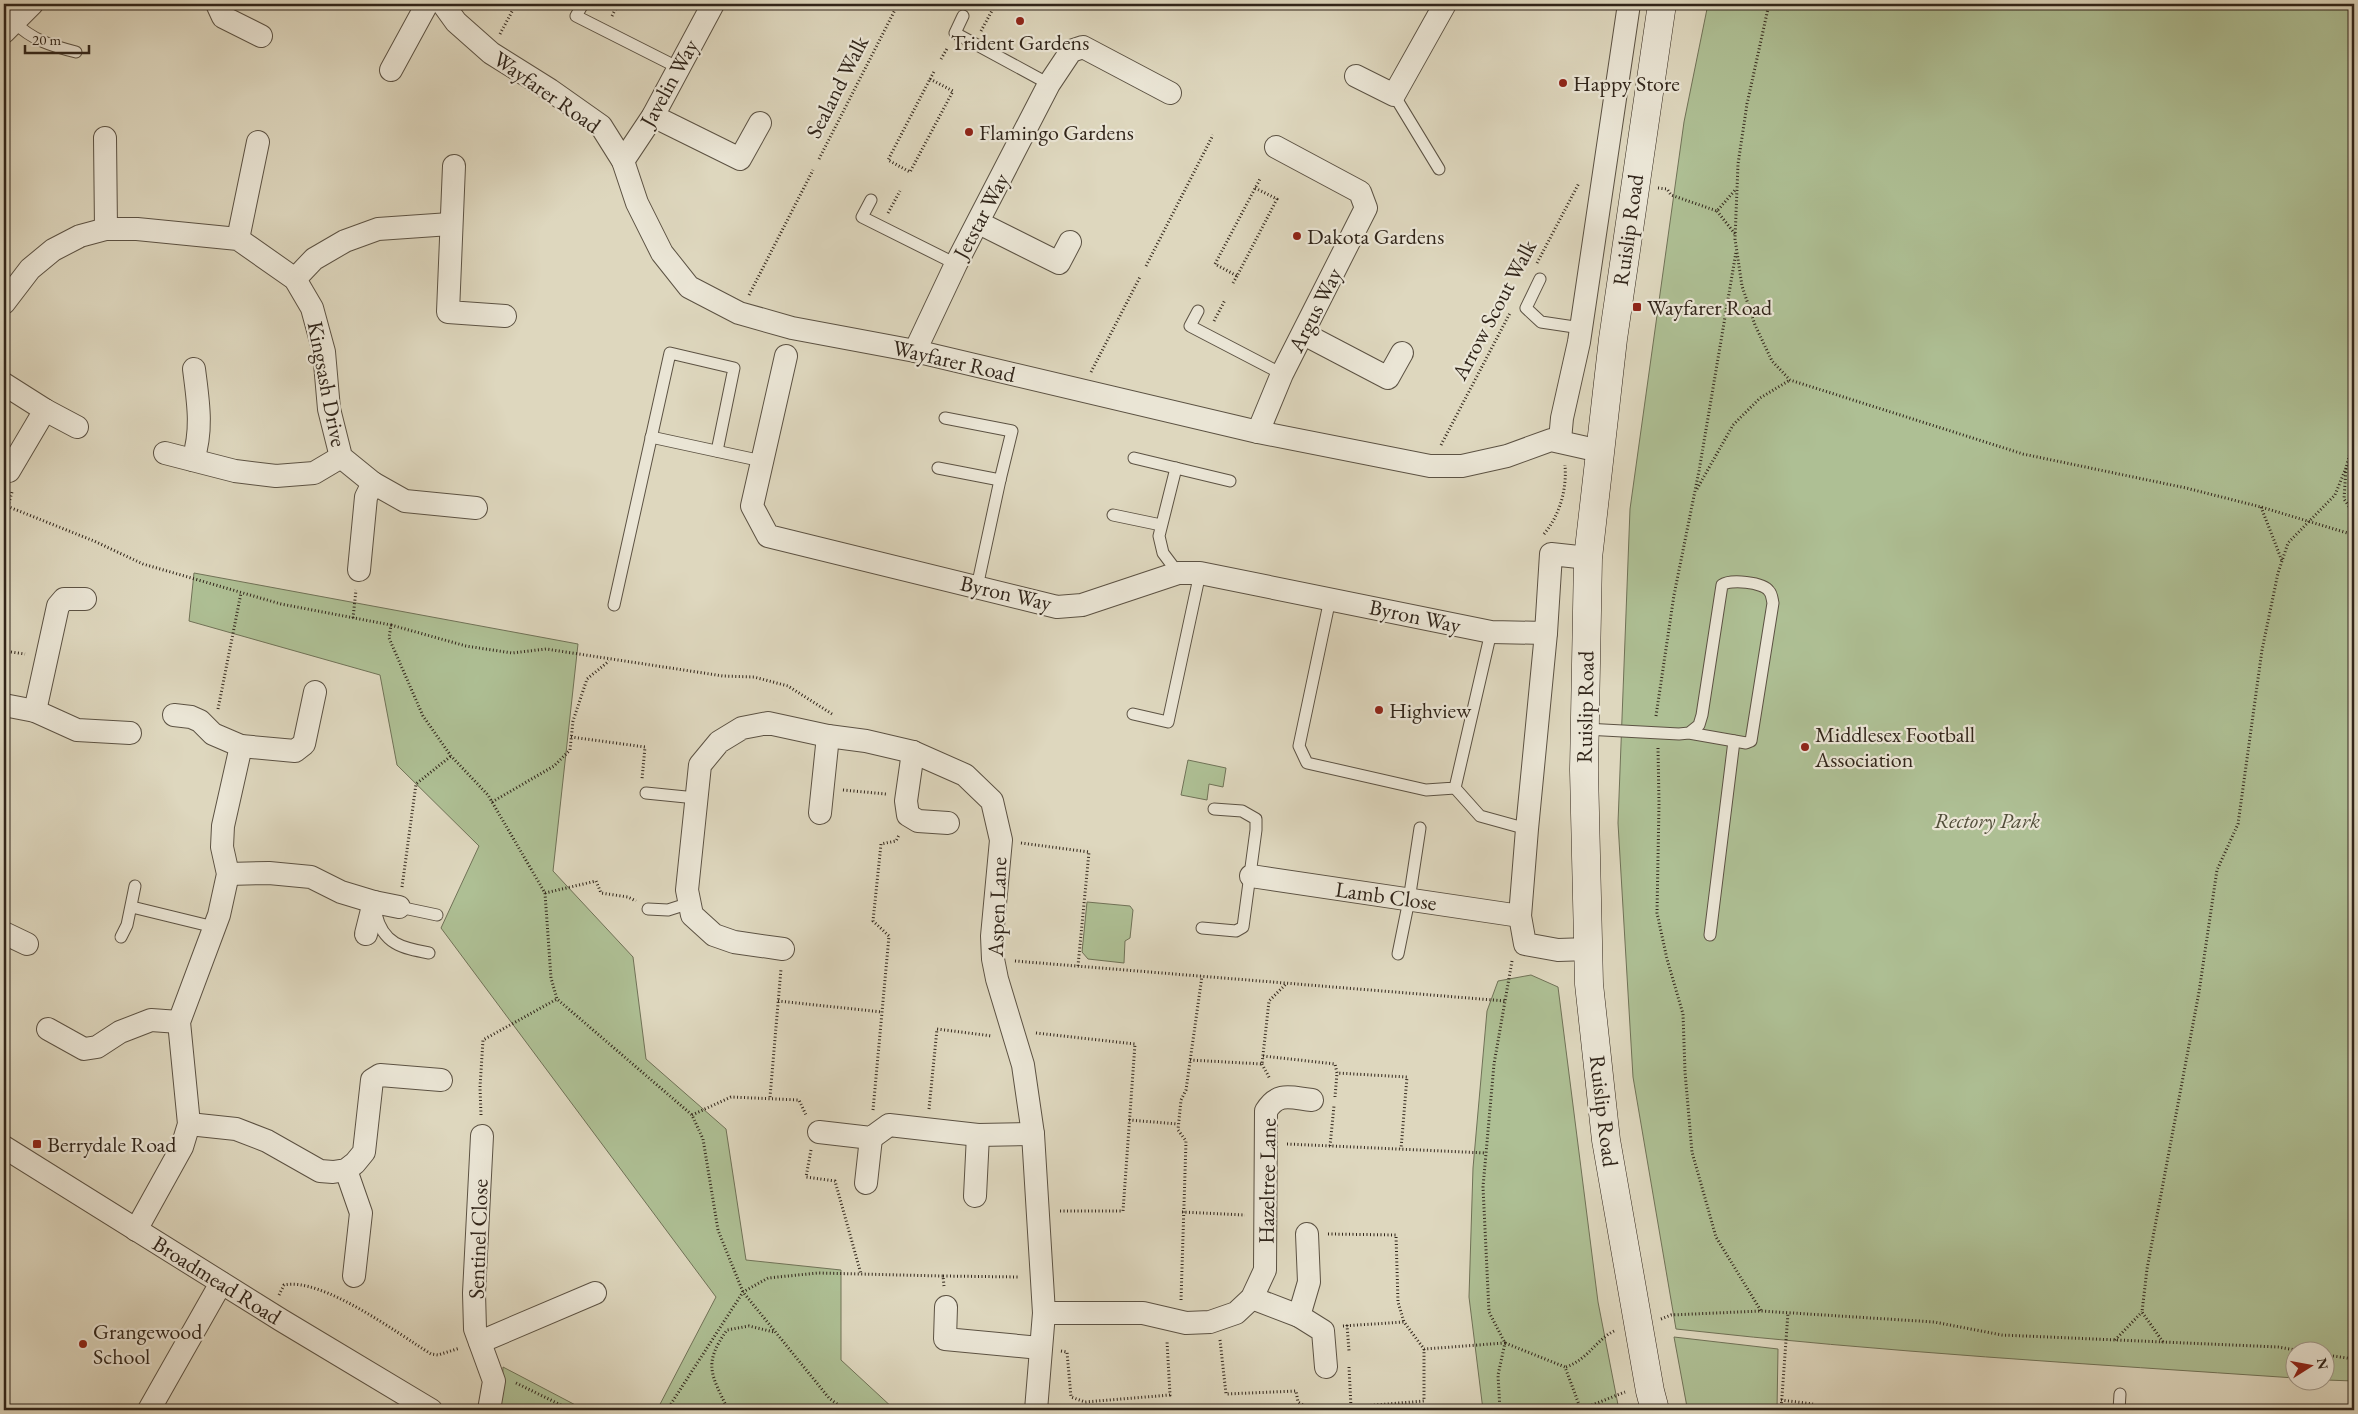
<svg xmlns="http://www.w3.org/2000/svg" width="2358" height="1414" viewBox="0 0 2358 1414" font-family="'EB Garamond',serif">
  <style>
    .green { fill: #aebf94; stroke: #707257 }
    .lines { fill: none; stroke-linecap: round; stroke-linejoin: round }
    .service-casing { stroke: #5c5243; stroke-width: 13 }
    .minor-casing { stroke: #5c5243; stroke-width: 24 }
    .secondary-casing { stroke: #31251a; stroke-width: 29 }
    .path { stroke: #31251a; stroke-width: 3; stroke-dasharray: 1 2.5; stroke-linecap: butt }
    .service { stroke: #eae5d5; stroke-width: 11 }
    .minor { stroke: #eae5d5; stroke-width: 22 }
    .secondary { stroke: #eae5d5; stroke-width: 28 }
    .poi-dot { fill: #8f2418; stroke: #eae5d5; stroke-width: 2 }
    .labels { text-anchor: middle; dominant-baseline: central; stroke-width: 4.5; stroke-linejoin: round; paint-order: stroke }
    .poi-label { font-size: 22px; fill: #31251a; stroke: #eae5d5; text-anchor: start }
    .street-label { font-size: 22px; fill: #31251a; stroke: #eae5d5 }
    .park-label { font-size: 22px; font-style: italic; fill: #504c38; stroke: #eae5d5 }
  </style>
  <rect width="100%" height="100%" fill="#ded7be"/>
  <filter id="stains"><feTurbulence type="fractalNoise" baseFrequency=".004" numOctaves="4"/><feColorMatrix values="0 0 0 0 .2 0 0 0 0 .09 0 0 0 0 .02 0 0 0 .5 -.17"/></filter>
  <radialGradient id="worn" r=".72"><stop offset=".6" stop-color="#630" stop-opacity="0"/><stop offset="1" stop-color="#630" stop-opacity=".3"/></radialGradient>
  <!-- green -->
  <g class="green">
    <path d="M1708,4h646v1377l-28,-1v-28h-30l-1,26c-206,-14 -413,-26 -619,-49l-43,-252 -15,-254 12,-314 54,-387z"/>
    <polygon points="194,573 578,644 553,871 633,957 646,1059 726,1129 746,1260 841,1270 841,1360 895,1410 657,1410 716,1297 441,928 479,846 397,765 380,675 189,621"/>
    <polygon points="1188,760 1226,768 1223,787 1209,784 1207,800 1181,795"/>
    <polygon points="1087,902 1130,906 1133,910 1130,938 1125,941 1124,963 1088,959 1082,952"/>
    <polygon points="1531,975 1558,987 1598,1302 1619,1410 1483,1410 1469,1297 1473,1168 1487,1011 1498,981"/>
    <polygon points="1674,1337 1778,1349 1777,1410 1697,1410 1687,1407"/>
    <polygon points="503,1367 585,1410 501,1410"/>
  </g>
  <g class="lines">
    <!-- service casing -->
    <g class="service-casing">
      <g id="service">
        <polyline points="583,4 576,16 677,67"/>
        <polyline points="963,16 955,33 1049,84"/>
        <path d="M14,22c18,18 38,24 62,30"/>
        <polyline points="1394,95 1439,169"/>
        <polyline points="871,200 862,217 956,264"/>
        <polyline points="1540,279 1526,308 1541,322 1581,328"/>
        <polyline points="1198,311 1190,326 1282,374"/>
        <polyline points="945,418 1012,431 1000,480"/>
        <polyline points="651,437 762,461"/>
        <polyline points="1134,458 1230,481"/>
        <polyline points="938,468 1000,480 977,587"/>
        <polyline points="1176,468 1159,536 1163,553 1178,573"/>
        <polyline points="1113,515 1161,525"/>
        <polyline points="1330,599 1299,746 1307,763 1426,790 1455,788 1491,632"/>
        <polyline points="614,605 670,353 734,368 717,451"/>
        <polyline points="1133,714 1168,722 1200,573"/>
        <path d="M1585,729l94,5 10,-1 57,10 5,-2 22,-138c-1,-4 -1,-9 -4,-12 -6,-9 -39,-12 -47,-6l-20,130 -3,10 -10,8"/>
        <polyline points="1455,788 1480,816 1527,829"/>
        <polyline points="646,793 696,798"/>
        <polyline points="132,907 214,927"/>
        <polyline points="399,907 437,915"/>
        <polyline points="648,909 668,910 690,903"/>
        <path d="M376,914c7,30 26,34 53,39"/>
        <polyline points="1202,928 1236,931 1243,927 1256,830 1256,819 1242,811 1214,809"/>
        <polyline points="1710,935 1734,741"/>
        <polyline points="121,937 127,925 135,886"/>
        <polyline points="1398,954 1409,900 1420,828"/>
        <polyline points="2119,1410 2120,1394"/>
      </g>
    </g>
    <!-- minor casing -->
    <g class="minor-casing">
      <g id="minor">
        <polyline points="217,4 223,17 261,36"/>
        <polyline points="443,4 456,22 491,53 550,90 601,126 623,161 637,203 662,253 689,287 739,313 792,328 915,351 1258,432 1430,466 1462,466 1507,456 1551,440 1600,451"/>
        <polyline points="4,32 32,4"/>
        <polyline points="391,70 427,4"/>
        <polyline points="1356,76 1394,95 1445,4"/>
        <polyline points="653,116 740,159 760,123"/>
        <polyline points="105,138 106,229"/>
        <polyline points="623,161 653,116 713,4"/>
        <polyline points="454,166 448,312 505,316"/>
        <polyline points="979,223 1059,263 1070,242"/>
        <polyline points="238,239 258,142"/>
        <polyline points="295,279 314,259 345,241 378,229 450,224"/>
        <polyline points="4,303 30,269 53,250 80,236 106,229 137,229 238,239 295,279 312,308 324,352 329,409 341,457 373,483 366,497 359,570"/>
        <polyline points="1304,334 1388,378 1402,353"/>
        <polyline points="915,351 956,264 1049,84 1071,51 1083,47 1170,93"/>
        <polyline points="786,356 752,506 768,536 1057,607 1082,605 1178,573 1200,573 1491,632 1546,633 1551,554 1588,558"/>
        <polyline points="4,384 45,410 77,427"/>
        <polyline points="1258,432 1282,374 1366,208 1360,192 1276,147"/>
        <polyline points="1560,440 1562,418 1579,342 1629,4"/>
        <polyline points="165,453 235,471 276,476 314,473 341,457"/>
        <path d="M193,460c10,-31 5,-59 1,-91"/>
        <polyline points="9,471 45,410"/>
        <polyline points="373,483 405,501 476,508"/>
        <polyline points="1546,633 1527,829 1520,916 1525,944 1558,950 1588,949"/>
        <polyline points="4,705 35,711 77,730 130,733"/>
        <polyline points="35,711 58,606 64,599 85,599"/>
        <polyline points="174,715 191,717 200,721 213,734 241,746 295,751 304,744 315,692"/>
        <polyline points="913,752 906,801 908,815 918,821 948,823"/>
        <polyline points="820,813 828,736"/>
        <polyline points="228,874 269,873 311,877 341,892 374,902 399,907"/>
        <polyline points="1251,876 1520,916"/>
        <polyline points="4,933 27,944"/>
        <polyline points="366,934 374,902"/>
        <polyline points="783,949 734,942 714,935 692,915 687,890 700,765 719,742 742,728 768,723 828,736 866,741 913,752 965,775 992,801 1001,840 992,936 993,959 997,979 1023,1065 1033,1134 1044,1313 1036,1410"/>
        <polyline points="48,1029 84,1049 97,1047 120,1032 151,1020 179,1022"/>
        <polyline points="189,1124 236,1129 267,1141 320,1171 333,1172 346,1170 355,1163 364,1152 372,1080 380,1075 441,1080"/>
        <polyline points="819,1132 871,1138 889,1125 978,1135 1033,1134"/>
        <polyline points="482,1136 474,1293 475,1329 494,1381 489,1410"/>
        <polyline points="4,1147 281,1320 431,1410"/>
        <polyline points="346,1170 361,1213 354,1276"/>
        <polyline points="866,1183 871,1138"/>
        <polyline points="975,1196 978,1135"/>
        <polyline points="136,1230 182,1147 189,1124 179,1022 219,915 228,874 222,847 223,826 241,746"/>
        <polyline points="1252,1298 1299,1316 1323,1331 1326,1367"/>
        <polyline points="946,1307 945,1339 1040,1348"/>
        <path d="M1044,1313h99l43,10 24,-1 26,-9 16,-15 13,-28 1,-159c12,-20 26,-13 46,-11"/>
        <polyline points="1299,1316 1309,1282 1307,1234"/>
        <polyline points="480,1342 595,1293"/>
        <polyline points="149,1410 221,1283"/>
      </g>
    </g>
    <!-- secondary casing -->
    <g class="secondary-casing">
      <polyline id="secondary" points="1655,1410 1650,1391 1606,1140 1589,984 1584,770 1588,558 1613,339 1662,4"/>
    </g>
    <!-- path -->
    <g class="path">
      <polyline points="1769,4 1747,104 1738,164 1735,239 1742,286 1755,325 1772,361 1790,380 2023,454 2186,488 2261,507 2354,535"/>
      <polyline points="612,16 618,4"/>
      <polyline points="981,31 994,7"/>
      <polyline points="500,34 516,4"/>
      <polyline points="941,59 948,47"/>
      <polygon points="930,79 953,91 910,172 888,160"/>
      <polyline points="930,79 935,70"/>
      <polyline points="819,159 898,4"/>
      <polyline points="1255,188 1277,199 1237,276 1215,264 1260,179"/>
      <polyline points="1658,188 1667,189 1671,195 1717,211 1736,189"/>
      <polyline points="1717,211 1735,234"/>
      <polyline points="888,213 900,191"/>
      <polyline points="1537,263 1579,183"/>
      <polyline points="1146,266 1213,135"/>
      <polyline points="1233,283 1237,276"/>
      <polyline points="749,295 813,170"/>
      <polyline points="1214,321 1225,300"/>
      <polyline points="1091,372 1140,277"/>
      <polyline points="2354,438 2346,468 2344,499 2354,514"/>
      <polyline points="1441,445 1510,313"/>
      <polyline points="1697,489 1733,425 1760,398 1790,380"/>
      <polyline points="4,505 94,541 143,564 281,604 391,625 389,638 423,716 451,756 488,795 545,893 551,978 557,999 692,1115 703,1139 718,1230 743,1292 829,1398 845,1410"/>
      <polyline points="2261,507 2282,561"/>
      <polyline points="4,520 12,492"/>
      <path d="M1544,534c16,-19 23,-45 21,-69"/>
      <polyline points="353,618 356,590"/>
      <polyline points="391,625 466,646 512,653 546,649 723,676 754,677 788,686 832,714"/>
      <polyline points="4,651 25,654"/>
      <polyline points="218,709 241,593"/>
      <polyline points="1656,716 1674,595 1699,471 1736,252"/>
      <polyline points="571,737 645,747 642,779"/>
      <polyline points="1658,748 1659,804 1657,913 1667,959 1683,1014 1685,1072 1692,1152 1716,1237 1761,1311"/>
      <polyline points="843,790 886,794"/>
      <polyline points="492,802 554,766 570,750 573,721 587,679 609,661"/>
      <polyline points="1021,843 1089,852 1078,966"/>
      <polyline points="402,887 416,784 451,756"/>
      <polyline points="545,893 596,881 601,893 628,897 636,901"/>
      <polyline points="1015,961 1505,1001"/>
      <polyline points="1512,961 1494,1064 1483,1187 1489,1312 1505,1343 1565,1367 1581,1410"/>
      <polyline points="778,1001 882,1012"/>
      <polyline points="1036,1033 1135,1044 1123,1211 1059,1211"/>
      <polyline points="1263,1056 1335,1064 1337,1073 1407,1077 1401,1149"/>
      <polyline points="1190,1060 1262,1064 1269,1001 1287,983"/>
      <polyline points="1262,1064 1270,1079"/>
      <polyline points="770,1097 781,969"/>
      <polyline points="1335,1097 1337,1073"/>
      <polyline points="929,1109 937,1029 992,1036"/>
      <polyline points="873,1110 889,936 873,921 881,844 896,841 899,835"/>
      <polyline points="481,1115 480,1087 483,1040 557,999"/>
      <polyline points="692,1115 731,1097 799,1100 806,1115"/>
      <polyline points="1129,1120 1178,1124"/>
      <polyline points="1287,1144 1486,1153"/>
      <polyline points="1330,1146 1334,1106"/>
      <polyline points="811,1150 806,1177 835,1181 861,1274"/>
      <polyline points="1182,1212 1245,1215"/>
      <polyline points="1328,1234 1396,1235 1398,1302 1404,1322"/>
      <polyline points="943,1276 1020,1277"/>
      <path d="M279,1295l5,-10c38,-8 113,48 147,69l7,1 22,-7"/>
      <polyline points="1181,1300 1186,1141 1178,1130 1181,1100 1186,1090 1202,976"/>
      <polyline points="1661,1319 1671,1315 1761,1311 1934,1322 2002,1335 2278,1347 2307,1352"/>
      <polyline points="1347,1325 1349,1351"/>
      <polyline points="1343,1326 1404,1322 1424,1349 1505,1343 1498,1375 1500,1410"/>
      <polyline points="1220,1340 1226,1394 1296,1391 1298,1402 1311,1410 1351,1407"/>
      <polyline points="2115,1340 2142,1312"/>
      <polyline points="2163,1342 2142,1312 2147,1269 2199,992 2217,870 2238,824 2262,650 2278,573 2288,543 2335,495 2346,468"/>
      <polyline points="1061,1351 1067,1352 1071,1397 1085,1402 1170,1395 1167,1341"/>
      <polyline points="2326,1355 2354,1359"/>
      <polyline points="1349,1367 1351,1407 1424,1401 1424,1349"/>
      <path d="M1566,1367c23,-8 30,-28 50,-37"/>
      <polyline points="516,1383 571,1410"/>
      <polyline points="1781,1400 1813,1404"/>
      <polyline points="1582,1409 1625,1392"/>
      <polyline points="667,1410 743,1292 768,1278 818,1273 943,1276 944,1286"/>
      <path d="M728,1410c-16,-35 -26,-45 -1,-80l22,-4 25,6"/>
      <polyline points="1781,1410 1788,1313"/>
    </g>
    <!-- service -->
    <use href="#service" class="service"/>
    <!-- minor -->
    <use href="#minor" class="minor"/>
    <!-- secondary -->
    <use href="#secondary" class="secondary"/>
  </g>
  <!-- markers -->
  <g class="poi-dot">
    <circle cx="1020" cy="21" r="5"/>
    <circle cx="1563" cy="83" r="5"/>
    <circle cx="969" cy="132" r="5"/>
    <circle cx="1297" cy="236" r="5"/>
    <rect x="1632" y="302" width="10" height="10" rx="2.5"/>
    <circle cx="1379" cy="710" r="5"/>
    <circle cx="1805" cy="747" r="5"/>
    <rect x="32" y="1139" width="10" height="10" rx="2.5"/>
    <circle cx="83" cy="1344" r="5"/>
  </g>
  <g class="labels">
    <!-- poi labels -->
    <g class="poi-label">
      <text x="1020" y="42" text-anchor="middle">Trident Gardens</text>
      <text x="1573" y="83">Happy Store</text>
      <text x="979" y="132">Flamingo Gardens</text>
      <text x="1307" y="236">Dakota Gardens</text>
      <text x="1647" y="307">Wayfarer Road</text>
      <text x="1389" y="710">Highview</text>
      <text x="1815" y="734">Middlesex Football<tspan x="1815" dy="25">Association</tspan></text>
      <text x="47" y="1144">Berrydale Road</text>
      <text x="93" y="1331">Grangewood<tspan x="93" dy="25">School</tspan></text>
    </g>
    <!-- street labels -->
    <g class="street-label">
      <text transform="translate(669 83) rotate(-61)">Javelin Way</text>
      <text transform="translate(837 87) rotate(-63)">Sealand Walk</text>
      <text transform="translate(547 92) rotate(35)">Wayfarer Road</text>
      <text transform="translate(981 216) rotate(-62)">Jetstar Way</text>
      <text transform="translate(1628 230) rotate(-82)">Ruislip Road</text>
      <text transform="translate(1315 310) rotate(-63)">Argus Way</text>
      <text transform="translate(1494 310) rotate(-62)">Arrow Scout Walk</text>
      <text transform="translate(954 361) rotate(13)">Wayfarer Road</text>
      <text transform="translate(327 384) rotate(79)">Kingsash Drive</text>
      <text transform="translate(1006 593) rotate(13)">Byron Way</text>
      <text transform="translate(1415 616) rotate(12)">Byron Way</text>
      <text transform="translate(1585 707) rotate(-89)">Ruislip Road</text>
      <text transform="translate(1386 896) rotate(8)">Lamb Close</text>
      <text transform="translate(997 907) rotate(-88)">Aspen Lane</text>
      <text transform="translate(1604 1111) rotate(83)">Ruislip Road</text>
      <text transform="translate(1267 1181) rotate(-89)">Hazeltree Lane</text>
      <text transform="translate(478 1239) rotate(-88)">Sentinel Close</text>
      <text transform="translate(217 1280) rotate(32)">Broadmead Road</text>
    </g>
    <!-- park labels -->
    <g class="park-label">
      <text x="1987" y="820">Rectory Park</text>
    </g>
  </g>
  <!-- margin -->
  <rect width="2358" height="1414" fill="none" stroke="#ded7be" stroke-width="20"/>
  <rect x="5" y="5" width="2348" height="1404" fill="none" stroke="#31251a" stroke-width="2.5"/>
  <rect x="10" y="10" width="2338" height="1394" fill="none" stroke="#31251a"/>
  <!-- north arrow -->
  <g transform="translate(2310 1366) rotate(79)"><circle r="24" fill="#eae5d5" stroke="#a0988a"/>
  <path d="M0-4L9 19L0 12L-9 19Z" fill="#8f2418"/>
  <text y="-8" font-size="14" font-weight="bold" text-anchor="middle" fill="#31251a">N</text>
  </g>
  <!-- scale -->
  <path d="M25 45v8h64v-8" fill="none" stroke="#31251a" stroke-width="2.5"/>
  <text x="32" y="45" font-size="15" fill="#31251a" stroke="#eae5d5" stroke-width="4" paint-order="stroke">20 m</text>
  <rect width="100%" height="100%" filter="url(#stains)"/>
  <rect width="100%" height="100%" fill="url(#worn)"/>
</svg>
